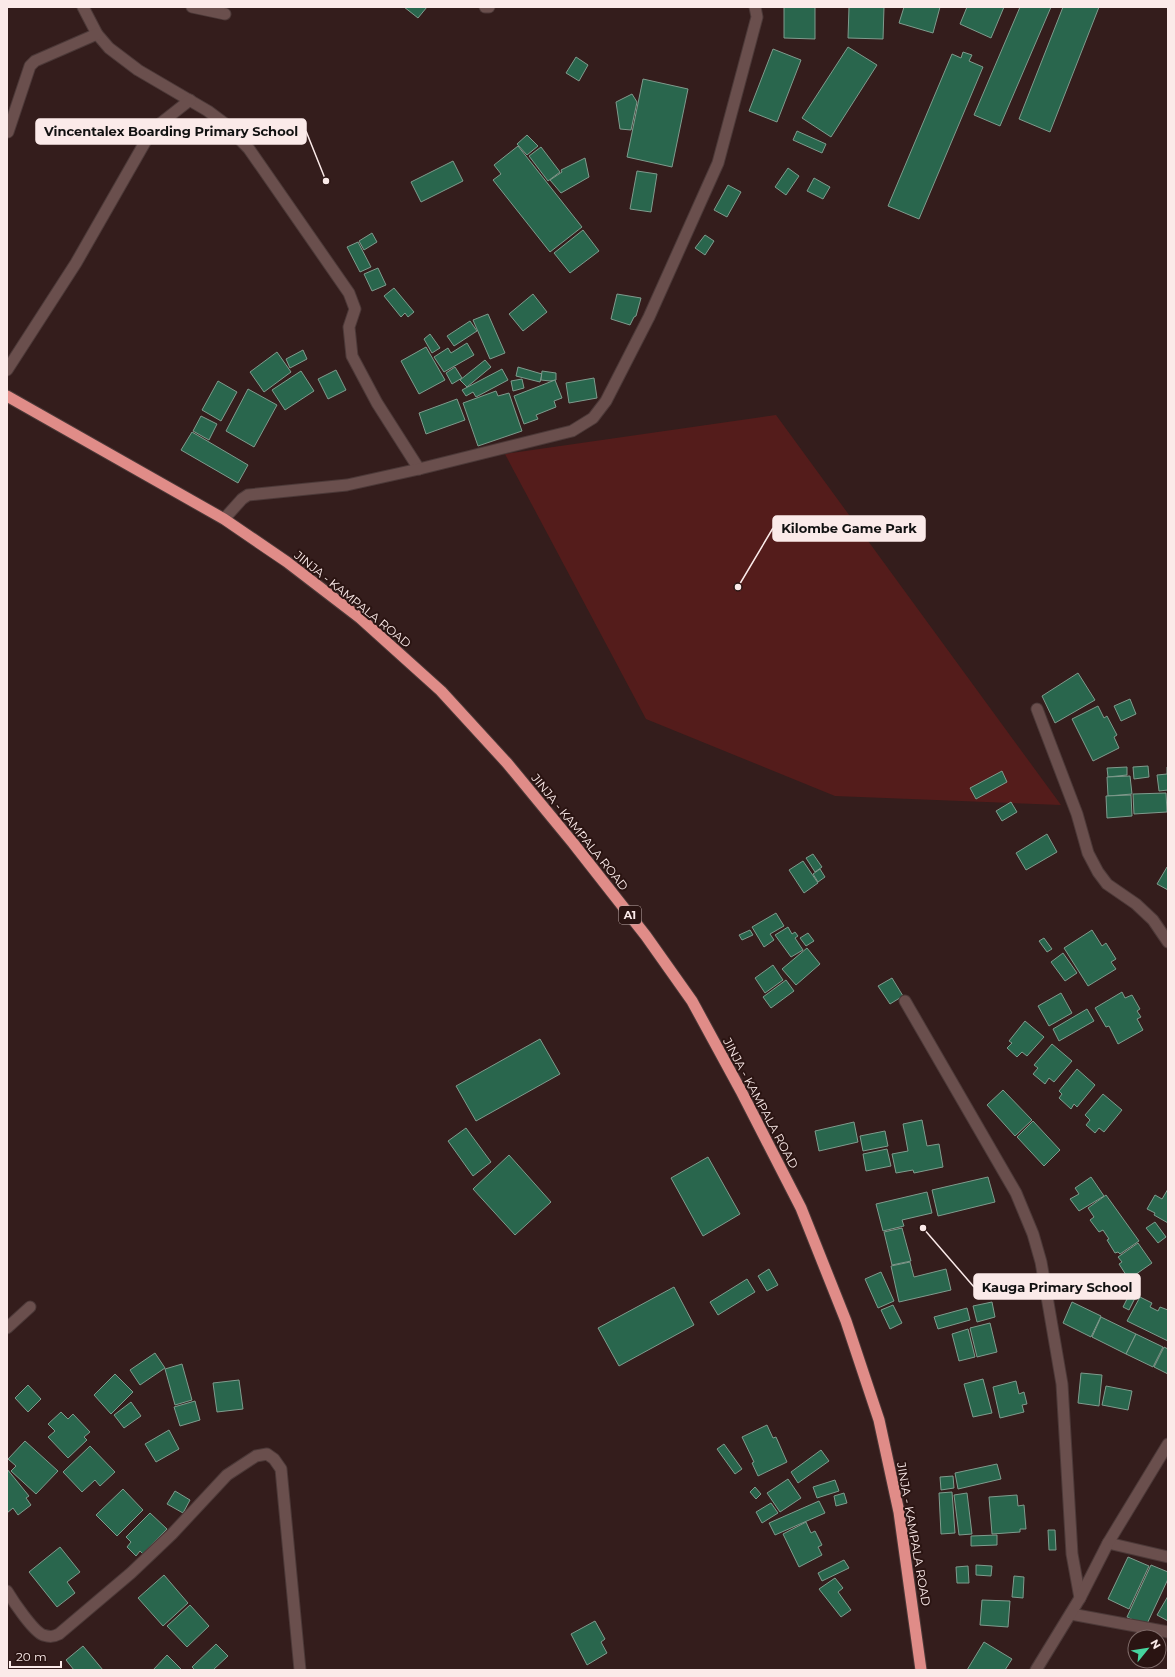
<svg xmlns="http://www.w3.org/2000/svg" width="1175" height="1677" viewBox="0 0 1175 1677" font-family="Montserrat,sans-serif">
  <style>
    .green { fill: #541c1b }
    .building { fill: #29664d; stroke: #7f9b8d }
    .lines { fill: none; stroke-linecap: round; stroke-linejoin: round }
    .minor-casing { stroke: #4c3938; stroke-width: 13 }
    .tertiary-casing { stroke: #4c3938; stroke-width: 13 }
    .trunk-casing { stroke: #4c3938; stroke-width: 13 }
    .minor { stroke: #6a4f4d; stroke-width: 11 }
    .tertiary { stroke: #6a4f4d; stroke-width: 11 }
    .trunk { stroke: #e08c88; stroke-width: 11 }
    .labels { text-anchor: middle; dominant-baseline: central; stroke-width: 4; stroke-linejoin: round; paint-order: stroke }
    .shield { fill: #2a1412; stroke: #bcaaa8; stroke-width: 1 }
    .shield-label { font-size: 11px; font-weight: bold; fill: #fbeae9 }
    .street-label { font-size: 12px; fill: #fbeae9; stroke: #2a1412 }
    .leader { fill: none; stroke: #fbeae9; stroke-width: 1.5 }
    .callout-dot { fill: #fbeae9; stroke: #2a1412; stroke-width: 1.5 }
    .callout { fill: #fbeae9; stroke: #fbeae9; stroke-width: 1.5 }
    .callout-label { font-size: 13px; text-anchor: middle; font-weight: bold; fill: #111 }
  </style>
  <rect width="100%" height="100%" fill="#341d1c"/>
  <!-- green -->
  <polygon class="green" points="776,415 1061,805 835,796 646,719 505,454"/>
  <!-- building -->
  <g class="building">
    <polygon points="404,7 427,7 418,18"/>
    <polygon points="784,7 815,7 815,39 784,38"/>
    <polygon points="849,7 884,7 883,39 848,38"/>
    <polygon points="904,7 940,7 933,33 899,23"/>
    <polygon points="967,7 1004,7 991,38 960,24"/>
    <polygon points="1020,7 1051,7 1000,126 974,115"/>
    <polygon points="1063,7 1099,7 1050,132 1019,119"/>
    <polygon points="848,47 877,65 831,137 802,118"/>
    <polygon points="773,49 801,60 777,122 749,111"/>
    <polygon points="963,52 972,55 969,61 983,67 919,219 888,206 952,54 961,58"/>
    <polygon points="576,57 588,65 579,81 566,73"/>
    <polygon points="643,79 688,89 672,167 627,157"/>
    <polygon points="632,94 637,102 631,130 620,129 616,102"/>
    <polygon points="797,131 826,144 822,153 793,140"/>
    <polygon points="527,135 538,146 527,155 517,144"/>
    <polygon points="518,146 582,227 550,252 493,180 501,174 494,165"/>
    <polygon points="541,147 560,172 548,181 529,156"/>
    <polygon points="585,158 589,177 561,193 550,180 562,172 561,170"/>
    <polygon points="453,161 463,181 421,202 411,182"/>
    <polygon points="788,168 799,176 786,195 775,187"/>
    <polygon points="637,171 657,174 651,212 630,209"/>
    <polygon points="814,178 830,187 823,199 807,191"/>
    <polygon points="728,185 741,192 727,217 714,210"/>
    <polygon points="583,230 599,251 570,273 554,253"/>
    <polygon points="372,233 377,242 364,250 359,241"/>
    <polygon points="705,235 714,241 705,255 695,248"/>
    <polygon points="358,242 371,267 360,272 347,247"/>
    <polygon points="378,268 386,285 372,291 364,274"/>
    <polygon points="394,288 414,312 408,317 405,313 401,317 384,296"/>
    <polygon points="533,294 547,312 523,331 509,314"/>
    <polygon points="617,294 641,298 636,316 634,317 630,325 611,319"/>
    <polygon points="488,314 505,353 490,359 473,320"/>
    <polygon points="470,321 477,331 454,346 447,336"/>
    <polygon points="430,334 440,348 432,353 424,339"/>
    <polygon points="467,343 474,355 444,372 434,357 448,348 451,353"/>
    <polygon points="426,347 445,380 419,394 401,361"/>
    <polygon points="303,350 307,359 290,368 286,359"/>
    <polygon points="277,352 291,372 264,392 250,372"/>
    <polygon points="485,360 491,367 467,387 460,380"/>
    <polygon points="455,367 462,378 452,384 446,373"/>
    <polygon points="518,367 542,374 540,382 516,376"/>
    <polygon points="502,369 508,380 476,397 473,392 466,396 462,390"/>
    <polygon points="336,370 346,390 328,399 318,379"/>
    <polygon points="301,371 314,391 285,410 272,390"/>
    <polygon points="542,371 556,373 556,380 550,381 541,380"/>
    <polygon points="594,378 597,398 569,403 566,383"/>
    <polygon points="522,379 524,388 513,391 511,381"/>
    <polygon points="555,380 562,398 554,401 556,407 536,415 538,419 524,424 514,396"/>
    <polygon points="218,381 237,392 221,421 202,410"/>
    <polygon points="248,389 277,405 254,447 226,431"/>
    <polygon points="496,391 498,396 509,393 522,431 478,446 463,403"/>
    <polygon points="457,399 465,420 426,434 419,413"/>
    <polygon points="201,416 217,424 209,440 193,431"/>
    <polygon points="192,432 248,465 238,483 181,450"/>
    <polygon points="1078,673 1095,700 1055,723 1042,696"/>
    <polygon points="1130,699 1136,714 1121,721 1114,706"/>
    <polygon points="1098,706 1104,718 1107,716 1117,735 1114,737 1119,748 1093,761 1072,719"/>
    <polygon points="1148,766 1149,777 1134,779 1133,767"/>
    <polygon points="1127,767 1127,775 1108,777 1107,768"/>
    <polygon points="1167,767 1168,767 1168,790 1159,791 1157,775 1167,774"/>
    <polygon points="1002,771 1007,782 976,799 970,788"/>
    <polygon points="1130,776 1132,794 1108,796 1107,777"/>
    <polygon points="1166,793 1167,812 1134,814 1133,794"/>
    <polygon points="1131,795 1132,816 1107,818 1106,796"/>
    <polygon points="1011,802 1017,812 1002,821 996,811"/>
    <polygon points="1047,834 1057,852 1026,870 1016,853"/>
    <polygon points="813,854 822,867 815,872 806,858"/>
    <polygon points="803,861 818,883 804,893 789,870"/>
    <polygon points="1167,867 1168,867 1168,890 1157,884"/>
    <polygon points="820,869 825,877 818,882 813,874"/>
    <polygon points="776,913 784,926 770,934 774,940 764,947 752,927"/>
    <polygon points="788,927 792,934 795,932 798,936 795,938 803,950 791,957 775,935"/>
    <polygon points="750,930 753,935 742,940 739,935"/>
    <polygon points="1092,930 1102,946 1106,943 1116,959 1111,962 1116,969 1088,986 1064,948"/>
    <polygon points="808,933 814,941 806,946 800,938"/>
    <polygon points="1044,938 1052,949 1047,952 1039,941"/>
    <polygon points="807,948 820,964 796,985 782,969"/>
    <polygon points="1063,953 1077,973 1065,981 1051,962"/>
    <polygon points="773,965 783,980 765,993 755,978"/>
    <polygon points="892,978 903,996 890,1004 878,986"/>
    <polygon points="786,980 794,991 771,1008 763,997"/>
    <polygon points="1122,992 1125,998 1132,995 1140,1009 1137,1011 1141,1017 1137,1019 1143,1030 1118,1044 1109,1026 1106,1027 1095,1008"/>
    <polygon points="1061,993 1072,1013 1049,1026 1038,1006"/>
    <polygon points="1087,1009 1094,1021 1059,1041 1053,1029"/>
    <polygon points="1025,1021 1044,1037 1027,1056 1022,1052 1017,1057 1007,1048 1012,1043 1009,1041"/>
    <polygon points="540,1039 560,1074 476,1121 456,1086"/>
    <polygon points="1052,1044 1072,1061 1054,1082 1049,1078 1045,1084 1033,1074 1038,1068 1034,1065"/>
    <polygon points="1077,1069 1095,1085 1077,1107 1074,1104 1071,1109 1059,1098 1062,1094 1059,1091"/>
    <polygon points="1003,1090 1032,1120 1015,1136 987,1105"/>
    <polygon points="1103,1094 1122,1110 1104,1132 1099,1128 1095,1133 1086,1125 1090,1120 1085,1115"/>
    <polygon points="922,1120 927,1146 939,1144 943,1167 914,1173 913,1170 896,1173 892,1154 908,1151 903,1124"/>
    <polygon points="1033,1121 1060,1150 1044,1166 1017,1137"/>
    <polygon points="854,1122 858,1142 819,1151 815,1131"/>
    <polygon points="466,1128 491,1162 473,1176 448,1141"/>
    <polygon points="885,1131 888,1146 863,1151 860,1136"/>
    <polygon points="887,1149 891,1166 866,1171 863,1154"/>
    <polygon points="509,1155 551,1202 515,1235 473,1189"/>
    <polygon points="708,1157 740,1214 703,1236 671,1178"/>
    <polygon points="988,1177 995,1202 938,1216 932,1190"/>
    <polygon points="1091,1177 1104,1196 1079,1211 1070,1199 1079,1194 1075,1188"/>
    <polygon points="1168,1189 1168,1223 1154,1215 1155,1213 1147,1209 1155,1195 1162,1199"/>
    <polygon points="927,1192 932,1213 902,1220 904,1226 883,1231 876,1204"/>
    <polygon points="1106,1195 1139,1241 1120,1254 1118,1252 1115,1253 1107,1240 1109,1239 1103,1230 1099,1232 1090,1220 1094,1217 1088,1208"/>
    <polygon points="1155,1222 1166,1237 1158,1243 1146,1228"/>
    <polygon points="902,1228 911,1261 892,1265 884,1232"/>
    <polygon points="1138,1243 1152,1263 1132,1277 1131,1276 1128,1278 1119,1264 1122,1262 1118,1257"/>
    <polygon points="910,1262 914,1277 946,1269 951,1290 899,1302 891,1266"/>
    <polygon points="769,1269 778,1285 767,1291 758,1276"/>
    <polygon points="881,1272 894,1301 878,1308 865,1279"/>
    <polygon points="747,1279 755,1292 718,1315 710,1302"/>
    <polygon points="674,1287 694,1325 619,1366 598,1328"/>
    <polygon points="1129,1295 1135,1298 1129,1310 1123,1307"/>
    <polygon points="1140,1297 1152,1303 1150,1307 1158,1311 1160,1307 1168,1310 1168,1341 1127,1321"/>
    <polygon points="992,1302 995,1317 977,1322 973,1306"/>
    <polygon points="1072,1302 1101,1316 1091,1337 1063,1323"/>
    <polygon points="893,1305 902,1323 890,1329 881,1310"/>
    <polygon points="967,1308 970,1320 938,1329 934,1317"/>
    <polygon points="1101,1317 1136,1334 1126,1354 1092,1337"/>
    <polygon points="990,1323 997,1352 977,1357 970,1328"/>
    <polygon points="968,1329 975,1357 959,1361 952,1334"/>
    <polygon points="1136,1334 1163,1347 1153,1367 1126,1354"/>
    <polygon points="1164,1347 1168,1349 1168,1374 1154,1367"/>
    <polygon points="155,1353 165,1368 140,1385 130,1370"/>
    <polygon points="182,1364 192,1400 175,1405 165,1369"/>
    <polygon points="1081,1373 1102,1375 1099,1406 1078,1403"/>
    <polygon points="115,1374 133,1392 111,1414 94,1395"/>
    <polygon points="983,1379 992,1413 973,1417 964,1384"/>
    <polygon points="239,1380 243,1409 217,1412 213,1383"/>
    <polygon points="1016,1381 1019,1394 1024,1392 1027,1404 1022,1405 1024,1412 1000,1418 993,1387"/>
    <polygon points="28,1385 41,1399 28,1412 15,1398"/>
    <polygon points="1106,1386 1132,1391 1128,1410 1102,1405"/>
    <polygon points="195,1401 200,1420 180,1426 174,1407"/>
    <polygon points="131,1402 141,1416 124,1428 114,1415"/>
    <polygon points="61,1412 68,1419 73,1414 90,1432 84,1437 87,1440 68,1458 48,1437 55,1431 48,1424"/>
    <polygon points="767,1425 773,1438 776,1437 787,1462 758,1476 752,1463 754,1462 742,1437"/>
    <polygon points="169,1430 179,1449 156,1462 145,1444"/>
    <polygon points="25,1441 58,1471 36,1494 11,1471 16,1466 8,1459"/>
    <polygon points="724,1444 742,1469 735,1474 717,1449"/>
    <polygon points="90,1446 115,1472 100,1486 95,1480 82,1492 63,1472"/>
    <polygon points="821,1450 829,1461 798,1483 791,1472"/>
    <polygon points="997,1464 1001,1479 958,1489 955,1473"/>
    <polygon points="7,1469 29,1496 26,1498 31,1505 18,1515 13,1508 7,1513"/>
    <polygon points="953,1476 954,1488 941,1490 940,1477"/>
    <polygon points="788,1479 801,1498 780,1512 767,1493"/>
    <polygon points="835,1480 839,1491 817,1498 813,1487"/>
    <polygon points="755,1487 761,1494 756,1499 750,1492"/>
    <polygon points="123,1489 143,1510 117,1536 96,1515"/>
    <polygon points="175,1491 190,1500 183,1513 167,1504"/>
    <polygon points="952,1492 955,1533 941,1534 939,1493"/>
    <polygon points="844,1493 847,1503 836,1506 834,1496"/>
    <polygon points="967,1493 972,1534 959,1535 954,1495"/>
    <polygon points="1017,1495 1018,1506 1024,1505 1026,1529 1020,1529 1020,1532 992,1534 989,1497"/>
    <polygon points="819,1501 825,1513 775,1535 769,1523"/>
    <polygon points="771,1503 778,1513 762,1523 756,1512"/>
    <polygon points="150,1513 167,1529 143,1554 140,1551 136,1556 127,1547 131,1542 126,1537"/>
    <polygon points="806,1522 811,1533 815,1531 822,1545 818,1547 822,1555 799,1567 783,1534"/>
    <polygon points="1048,1530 1055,1530 1056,1550 1049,1550"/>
    <polygon points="997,1535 997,1545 971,1546 971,1536"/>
    <polygon points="60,1547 80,1572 67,1582 75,1593 57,1607 29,1572"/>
    <polygon points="1128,1557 1149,1566 1129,1609 1108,1599"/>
    <polygon points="844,1560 849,1568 822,1581 818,1573"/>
    <polygon points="976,1565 992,1566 991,1576 976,1575"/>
    <polygon points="1151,1565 1168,1572 1168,1579 1146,1626 1127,1617"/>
    <polygon points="968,1566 969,1583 957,1583 956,1567"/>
    <polygon points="164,1575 188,1603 163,1626 138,1598"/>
    <polygon points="1014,1576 1024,1577 1023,1598 1012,1597"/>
    <polygon points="835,1578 843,1588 838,1592 851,1610 841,1617 819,1589"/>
    <polygon points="1168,1596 1168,1621 1157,1615"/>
    <polygon points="982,1600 1010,1601 1008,1627 980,1625"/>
    <polygon points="190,1605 209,1626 187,1647 167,1626"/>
    <polygon points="595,1621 605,1639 601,1642 607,1653 587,1665 571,1634"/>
    <polygon points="984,1642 1012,1659 1005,1670 967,1670"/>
    <polygon points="216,1644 228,1656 213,1670 195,1670 192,1667"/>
    <polygon points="83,1646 103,1670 74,1670 66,1660"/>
    <polygon points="167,1655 182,1670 153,1670"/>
  </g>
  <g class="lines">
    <!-- minor casing -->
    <g class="minor-casing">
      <g id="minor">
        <polyline points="83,7 97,34 109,48 138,70 208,111 224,123 249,149 349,293 355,309 349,327 352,356 377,403 419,469"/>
        <polyline points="192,7 225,14"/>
        <polyline points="485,7 489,7"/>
        <polyline points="8,132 30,66 35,61 97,34"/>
        <polyline points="7,370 76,263 152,130 190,100"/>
        <polyline points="224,519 242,499 248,495 347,485 419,469 572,431 593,418 606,401 649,317 718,163 757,17 755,7"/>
        <polyline points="1037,709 1077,814 1088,853 1098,872 1107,884 1136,904 1153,920 1168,942"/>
        <polyline points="905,1001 1016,1193 1033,1234 1041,1262 1062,1384 1072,1554 1080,1598"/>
        <polyline points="7,1328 30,1307"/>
        <polyline points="1108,1543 1168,1557"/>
        <path d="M7,1591c6,10 26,40 36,44 7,2 10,2 16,-1l72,-61 41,-39 55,-59 29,-19 11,-2 7,5 7,10 19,201"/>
        <polyline points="1071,1614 1168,1632"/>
      </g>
    </g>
    <!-- tertiary casing -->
    <g class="tertiary-casing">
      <polyline id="tertiary" points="1036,1670 1080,1598 1108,1543 1168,1444"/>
    </g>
    <!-- trunk casing -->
    <g class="trunk-casing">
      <polyline id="trunk" points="7,396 224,519 287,562 360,618 441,691 507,763 573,843 646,936 692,1001 741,1091 801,1208 846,1321 879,1420 899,1512 921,1670"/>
    </g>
    <!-- minor -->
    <use href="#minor" class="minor"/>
    <!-- tertiary -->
    <use href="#tertiary" class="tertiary"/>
    <!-- trunk -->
    <use href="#trunk" class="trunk"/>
  </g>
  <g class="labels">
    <!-- shield labels -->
    <rect class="shield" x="619" y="906" width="22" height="18" rx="3"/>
    <g class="shield-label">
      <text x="630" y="915">A1</text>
    </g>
    <!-- street labels -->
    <g class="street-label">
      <text transform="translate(353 599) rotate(39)">JINJA - KAMPALA ROAD</text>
      <text transform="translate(580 832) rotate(51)">JINJA - KAMPALA ROAD</text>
      <text transform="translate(761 1103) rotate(62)">JINJA - KAMPALA ROAD</text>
      <text transform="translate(914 1534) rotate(80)">JINJA - KAMPALA ROAD</text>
    </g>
  </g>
  <!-- callouts -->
  <path class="leader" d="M326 181L306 131M738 587L773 528M923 1228L974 1287"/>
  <g class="callout-dot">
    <circle cx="326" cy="181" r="4"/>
    <circle cx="738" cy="587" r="4"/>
    <circle cx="923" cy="1228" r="4"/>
  </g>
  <g class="callout">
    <rect x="36" y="119" width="270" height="25" rx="4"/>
    <rect x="773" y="516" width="152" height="25" rx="4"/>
    <rect x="974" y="1274" width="166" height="25" rx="4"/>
  </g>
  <g class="callout-label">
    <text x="171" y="136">Vincentalex Boarding Primary School</text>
    <text x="849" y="533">Kilombe Game Park</text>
    <text x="1057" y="1292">Kauga Primary School</text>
  </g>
  <!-- border -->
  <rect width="1175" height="1677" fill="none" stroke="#fbeae9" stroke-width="16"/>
  <!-- north arrow -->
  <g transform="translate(1147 1649) rotate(60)"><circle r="19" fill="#2a1412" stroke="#7e6a68"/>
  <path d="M0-3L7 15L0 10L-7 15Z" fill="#46d49e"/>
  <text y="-6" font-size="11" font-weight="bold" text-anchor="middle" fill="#fbeae9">N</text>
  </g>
  <!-- scale -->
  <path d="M10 1661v6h51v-6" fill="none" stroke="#fbeae9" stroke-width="2"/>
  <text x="16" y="1661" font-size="12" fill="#fbeae9" stroke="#2a1412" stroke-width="3" paint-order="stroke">20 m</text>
</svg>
